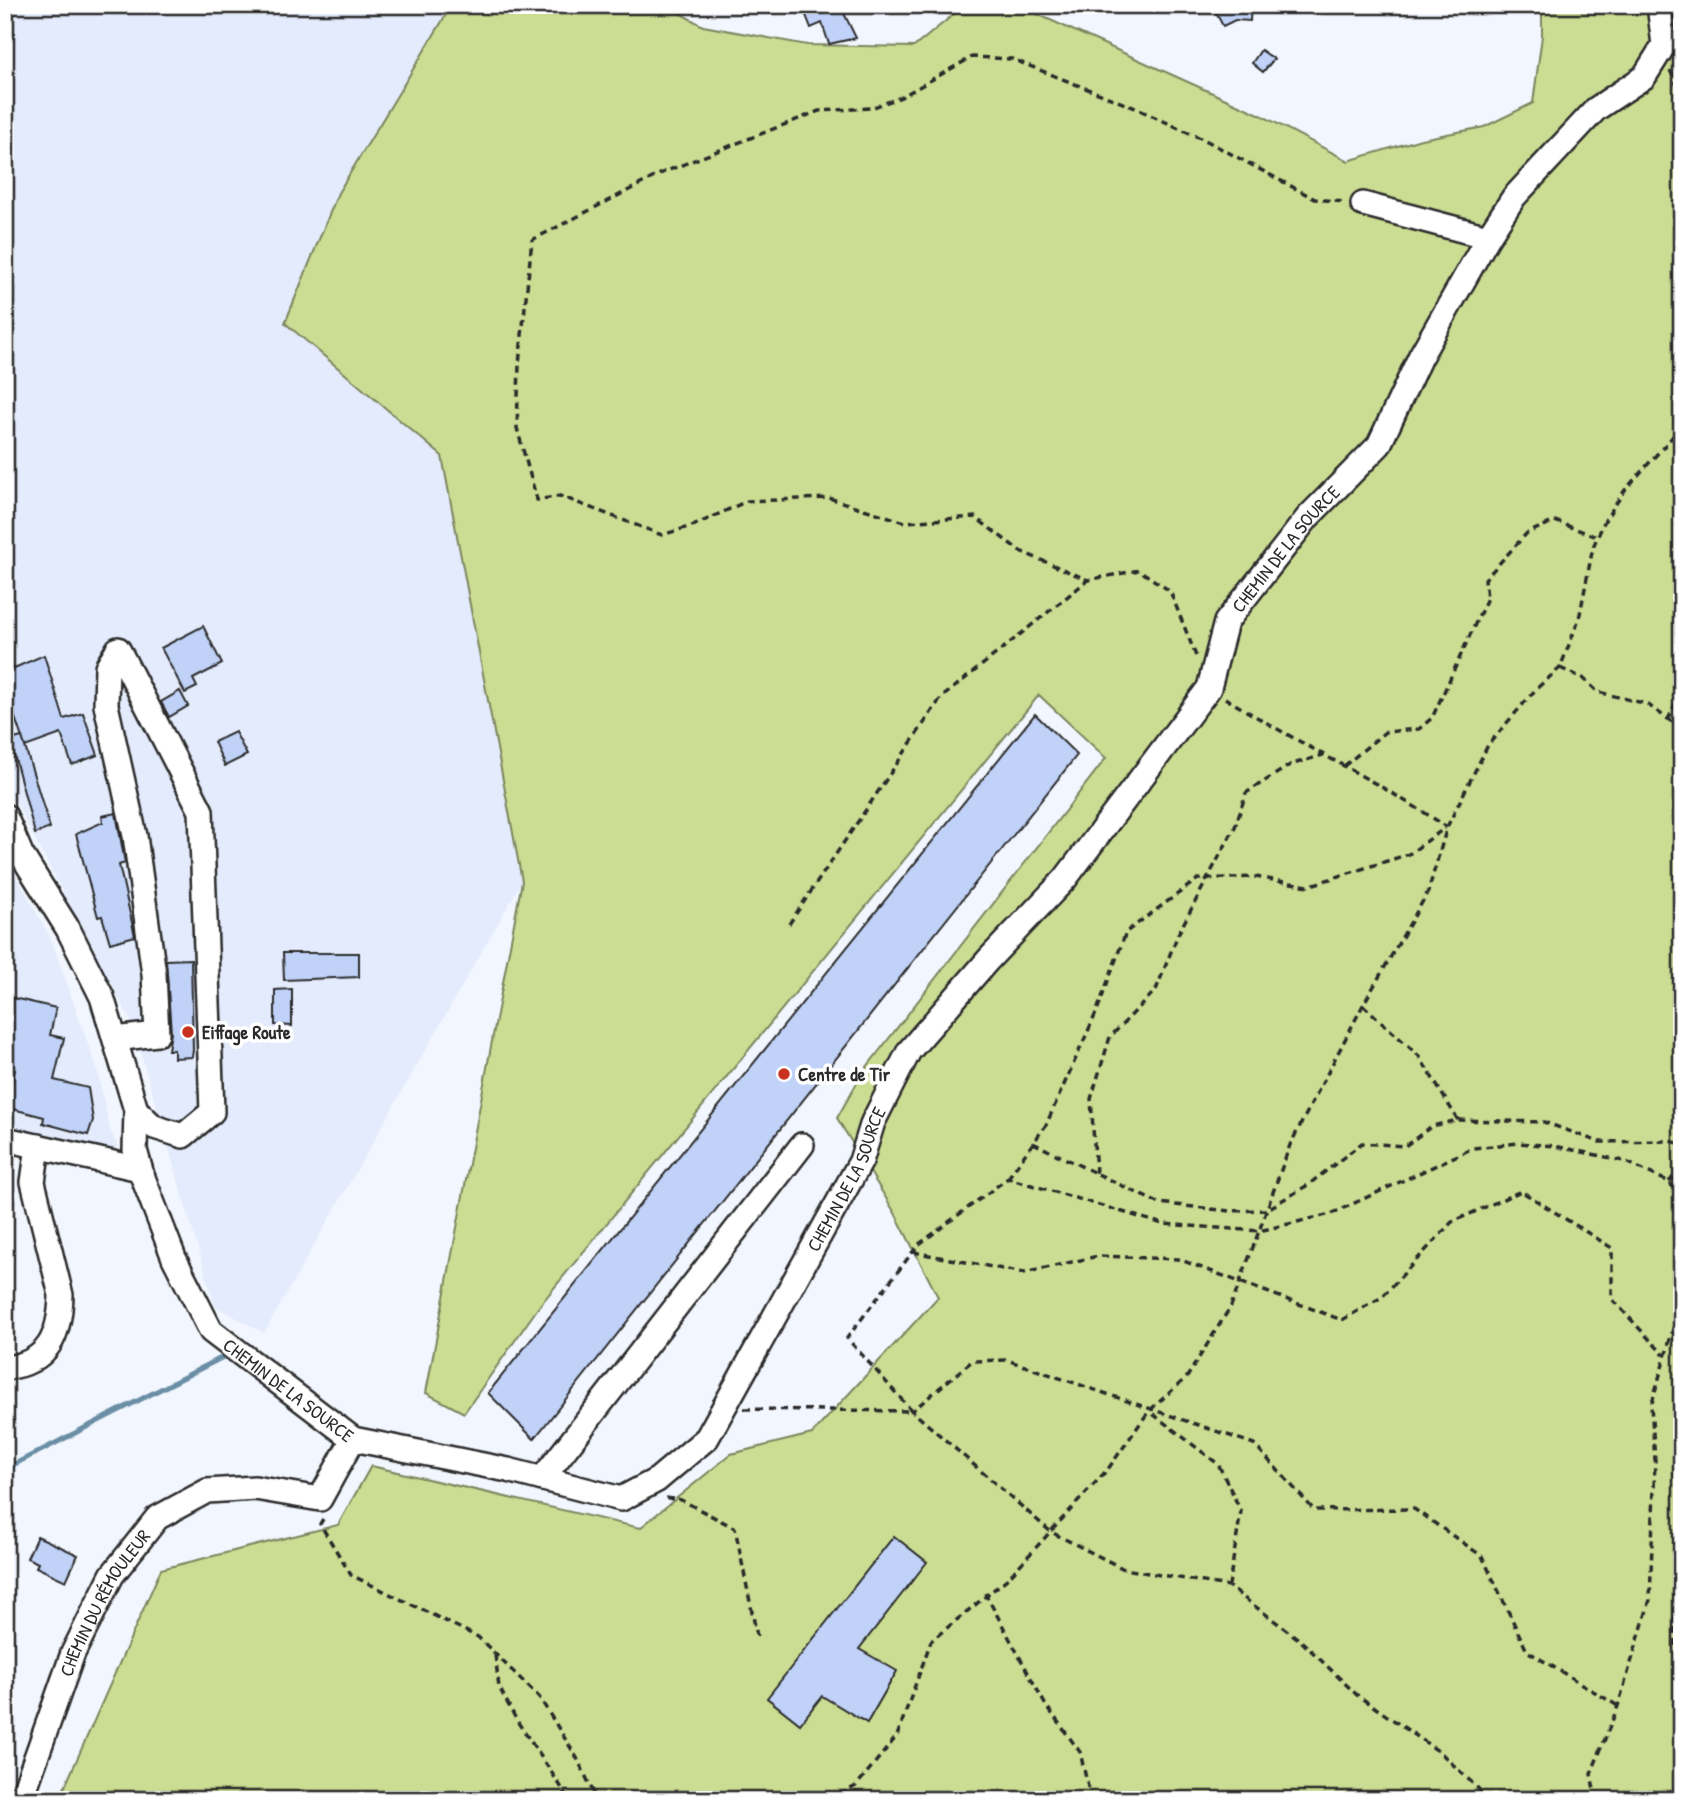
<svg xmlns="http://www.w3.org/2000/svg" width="1687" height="1805" viewBox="0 0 1687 1805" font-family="'Patrick Hand',sans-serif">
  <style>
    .built { fill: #e3ebfc }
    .green { fill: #cbdd92; stroke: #7b845e; stroke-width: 2 }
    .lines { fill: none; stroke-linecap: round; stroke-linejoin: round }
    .stream { stroke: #6b8ea5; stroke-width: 5 }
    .building { fill: #c0d2f8; stroke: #2b2b2b; stroke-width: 2 }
    .minor-casing { stroke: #2b2b2b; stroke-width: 28 }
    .path { stroke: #2b2b2b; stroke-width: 3.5; stroke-dasharray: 7 5; stroke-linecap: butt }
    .minor { stroke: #fff; stroke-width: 23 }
    .poi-dot { fill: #c8321e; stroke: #fff; stroke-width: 2.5 }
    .labels { text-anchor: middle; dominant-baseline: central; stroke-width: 7; stroke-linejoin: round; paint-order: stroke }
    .street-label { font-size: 19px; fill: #2b2b2b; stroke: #fff }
    .poi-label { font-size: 19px; font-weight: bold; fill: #2b2b2b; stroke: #fff; text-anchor: start }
  </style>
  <rect width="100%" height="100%" fill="#f2f6fe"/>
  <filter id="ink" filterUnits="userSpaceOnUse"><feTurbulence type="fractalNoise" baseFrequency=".0143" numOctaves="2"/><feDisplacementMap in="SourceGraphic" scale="14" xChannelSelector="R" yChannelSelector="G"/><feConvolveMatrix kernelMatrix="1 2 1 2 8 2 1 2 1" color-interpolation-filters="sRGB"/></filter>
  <g filter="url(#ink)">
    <!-- built -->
    <g class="built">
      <polygon points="5,5 452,5 338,193 285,323 442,456 522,881 264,1333 215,1306 132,1023 8,788 5,777"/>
      <polygon points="5,855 51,939 97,1069 110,1130 119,1149 98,1152 5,1129"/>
    </g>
    <!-- green -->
    <polygon class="green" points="452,5 665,5 703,26 807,45 914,47 965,5 1017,5 1259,114 1348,161 1421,139 1484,127 1533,103 1542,36 1542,5 1682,5 1682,1800 59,1800 161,1569 338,1525 371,1466 640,1528 731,1454 812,1434 938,1297 895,1213 837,1118 863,1072 1106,758 1039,695 540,1305 464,1413 426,1393 522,881 442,456 285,323 338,193"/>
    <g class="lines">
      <!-- stream -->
      <polyline class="stream" points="5,1469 225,1356"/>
    </g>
    <!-- building -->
    <g class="building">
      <polygon points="802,5 840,5 856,38 829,44 822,23 811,28"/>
      <polygon points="1228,5 1251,5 1250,21 1235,20 1223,26 1215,11"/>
      <polygon points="1261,50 1274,59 1263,72 1252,63"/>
      <polygon points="203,626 222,664 193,679 197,687 185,693 161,648"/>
      <polygon points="44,655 64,719 83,713 98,755 72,765 61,734 25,747 5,688 5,672"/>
      <polygon points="180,691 188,706 169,717 161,702"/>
      <polygon points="1035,714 1077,755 534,1439 488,1393"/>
      <polygon points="235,732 247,755 225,766 214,742"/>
      <polygon points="22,737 50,828 35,834 10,740"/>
      <polygon points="116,813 125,863 119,865 135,936 110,943 102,916 98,917 76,834 103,822 102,816"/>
      <polygon points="283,953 359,953 359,977 284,980"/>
      <polygon points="191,959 193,1050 192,1057 174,1058 174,1050 168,1050 171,1033 166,960"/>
      <polygon points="292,989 292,1026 275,1025 275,990"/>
      <polygon points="5,996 56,1008 50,1035 64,1038 54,1080 88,1088 93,1120 88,1135 43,1123 44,1117 5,1107 15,1070 5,1068"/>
      <polygon points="37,1536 78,1555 66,1581 36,1567 38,1563 27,1558"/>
      <polygon points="894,1536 927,1562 859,1649 897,1671 867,1723 822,1696 800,1724 767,1698"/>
    </g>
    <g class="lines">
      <!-- minor casing -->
      <g class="minor-casing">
        <g id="minor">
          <polyline points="1363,204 1488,237"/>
          <path id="s1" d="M5,816l16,38 47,75 34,68 34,113 -1,40 7,25 32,83 37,73 142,108 155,31 113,29 36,-19 50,-42 154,-277 12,-39 36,-71 79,-91 77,-81 144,-191 17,-66 82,-105 71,-72 41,-88 68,-120 26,-40 82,-88 48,-32 20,-32 -5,-40"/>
          <polyline points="115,1039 157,1034 154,974 135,836 106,705 107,667 118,649 201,811 212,1112 183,1136 154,1127 136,1110"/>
          <polyline points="5,1139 140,1169"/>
          <path d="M5,1368c44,-5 55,-33 56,-73l-28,-113 5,-36"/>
          <polyline points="542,1479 802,1145"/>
          <path id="s2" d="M21,1800l52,-147 39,-78 45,-57 50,-27 48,-3 65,11 33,-60"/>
        </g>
      </g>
      <!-- path -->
      <g class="path">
        <polyline points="1670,70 1682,97"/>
        <polyline points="1196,656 1170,591 1139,570 1088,580 1020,551 975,517 905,522 829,498 747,501 695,525 662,535 560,496 537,500 517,428 519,364 532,240 664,172 819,111 871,108 901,97 972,57 1012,59 1133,107 1207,141 1315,199 1344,202"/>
        <polyline points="1560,668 1583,678 1598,692 1647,704 1679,727 1675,750 1682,757"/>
        <path d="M1225,698c73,45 150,82 222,129"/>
        <polyline points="1668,720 1682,688"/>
        <polyline points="1344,766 1385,732 1419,729 1432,718 1487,598 1485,579 1527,533 1555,521 1597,537"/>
        <polyline points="789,924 941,698 1088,580"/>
        <polyline points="1363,1005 1419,1056 1458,1120"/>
        <polyline points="1033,1143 1158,1203 1230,1211 1266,1210 1308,1185 1362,1143 1405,1146 1432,1126 1458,1120 1544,1122 1599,1142 1670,1141 1682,1144"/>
        <polyline points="1096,1173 1091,1099 1110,1037 1156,990 1178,934 1235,827 1246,793 1290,765 1323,755"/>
        <polyline points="1008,1178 1046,1125 1097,1011 1126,932 1198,879 1256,877 1308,886 1409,854 1445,828"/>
        <polyline points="1669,1182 1682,1167"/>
        <polyline points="913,1252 1024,1273 1098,1256 1178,1259 1342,1320 1382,1297 1452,1222 1521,1191 1612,1248 1612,1299 1664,1355"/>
        <polyline points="744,1409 912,1411 847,1338 918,1245 1008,1178 1163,1224 1259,1231 1290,1145 1363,1005 1428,892 1447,827 1488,745 1536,689 1560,668 1579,619 1593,547 1605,520 1625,490 1674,435 1682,415"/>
        <polyline points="1153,1414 1218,1464 1241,1511 1229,1585"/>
        <polyline points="666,1498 681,1500 735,1528 757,1636"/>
        <polyline points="323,1519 320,1524 351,1575 478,1637 539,1697 577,1758 597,1800"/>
        <polyline points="985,1593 1045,1704 1080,1752 1091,1800"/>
        <polyline points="495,1655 499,1687 517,1721 570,1800"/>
        <polyline points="829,1800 856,1786 897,1736 931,1641 1008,1578 1108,1469 1149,1411 1187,1377 1231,1306 1259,1231 1331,1214 1473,1148 1519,1143 1555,1146 1624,1161 1669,1182 1682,1198"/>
        <polyline points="1490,1800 1441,1753 1357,1695 1300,1640 1228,1586 1124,1569 1051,1532 912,1411 972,1361 1007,1360 1254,1444 1314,1510 1414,1509 1482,1556 1527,1651 1618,1706"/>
        <polyline points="1596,1800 1591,1774 1618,1706 1650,1600 1655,1460 1651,1406 1682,1298"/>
        <polyline points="1671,1800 1682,1764 1674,1619 1682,1603"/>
      </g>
      <!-- minor -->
      <use href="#minor" class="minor"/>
    </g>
  </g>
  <!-- markers -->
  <g class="poi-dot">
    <circle cx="188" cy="1032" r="7"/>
    <circle cx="784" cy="1074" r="7"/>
  </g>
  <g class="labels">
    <!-- street labels -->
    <g class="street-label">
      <text stroke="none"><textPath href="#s1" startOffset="2191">CHEMIN DE LA SOURCE</textPath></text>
      <text stroke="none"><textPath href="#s1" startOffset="1414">CHEMIN DE LA SOURCE</textPath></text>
      <text stroke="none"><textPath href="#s1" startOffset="658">CHEMIN DE LA SOURCE</textPath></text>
      <text stroke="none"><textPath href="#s2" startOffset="215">CHEMIN DU RÉMOULEUR</textPath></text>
    </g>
    <!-- poi labels -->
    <g class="poi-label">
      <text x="202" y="1032">Eiffage Route</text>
      <text x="798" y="1074">Centre de Tir</text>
    </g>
  </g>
  <!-- margin -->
  <rect width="1687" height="1805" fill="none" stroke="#fff" stroke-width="28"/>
  <rect x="14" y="14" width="1659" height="1777" fill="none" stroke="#2b2b2b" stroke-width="2.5" filter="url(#ink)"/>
</svg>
